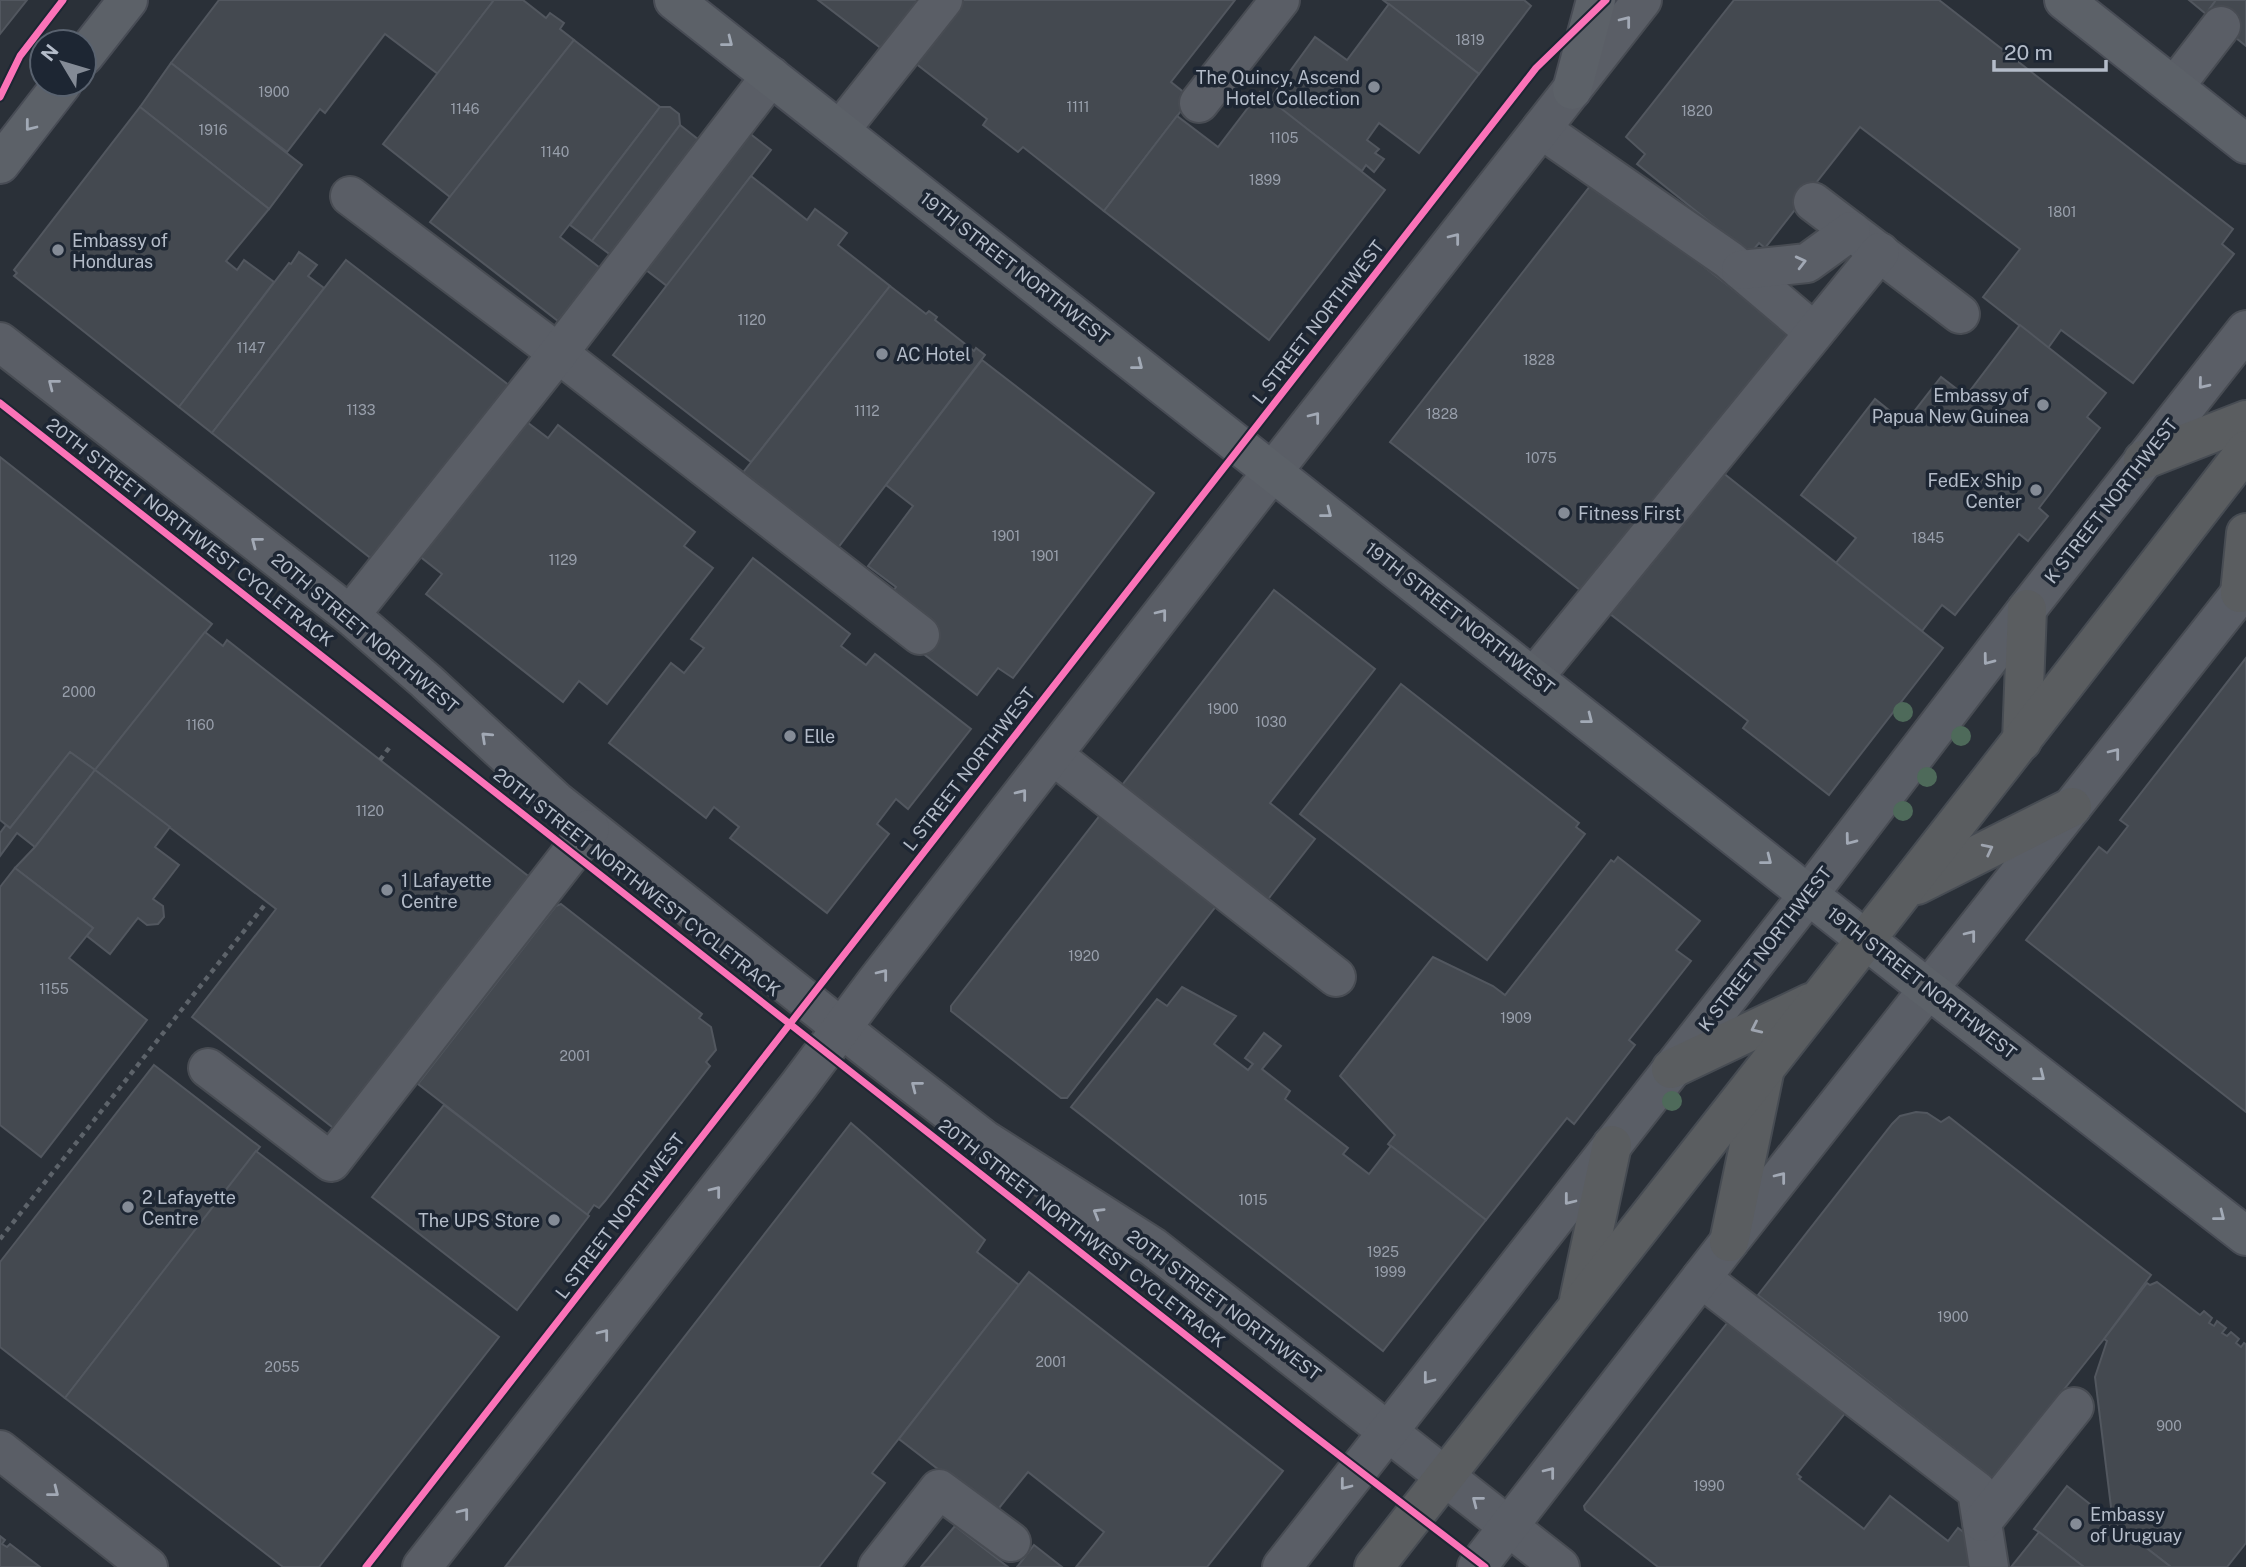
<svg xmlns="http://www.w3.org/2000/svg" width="2246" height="1567" viewBox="0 0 2246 1567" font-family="'Public Sans',sans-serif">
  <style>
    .building { fill: #444950; stroke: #52575f; stroke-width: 2 }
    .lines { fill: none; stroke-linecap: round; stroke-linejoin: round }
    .minor-casing { stroke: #484c53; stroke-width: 42 }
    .major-casing { stroke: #484c55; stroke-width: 42 }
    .highway-casing { stroke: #474c53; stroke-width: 42 }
    .path { stroke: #5d636a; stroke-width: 4.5; stroke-dasharray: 5 5; stroke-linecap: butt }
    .minor { stroke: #5a5e66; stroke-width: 38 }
    .major { stroke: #5c6168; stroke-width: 38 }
    .highway { stroke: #5a5d60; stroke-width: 38 }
    .cycleway-casing { stroke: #1d2633; stroke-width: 11 }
    .cycleway { stroke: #fb73b8; stroke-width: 7 }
    .tree { fill: #4e6a5a }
    .oneway { stroke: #a2a9b5 }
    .oneway2 { stroke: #a2aab6 }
    .oneway3 { stroke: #9ea4af }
    .poi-dot { fill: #848b96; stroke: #1d2633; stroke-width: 2.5 }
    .labels { text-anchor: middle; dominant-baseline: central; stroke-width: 7; stroke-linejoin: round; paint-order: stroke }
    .number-label { font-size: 14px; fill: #989fab }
    .poi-label { font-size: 18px; fill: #b4bcc9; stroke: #1d2633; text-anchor: start }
    .street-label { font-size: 18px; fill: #b4bcc9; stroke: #1d2633 }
  </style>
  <rect width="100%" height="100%" fill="#2a3038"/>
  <!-- building -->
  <g class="building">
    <polygon points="0,0 27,0 0,34"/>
    <polygon points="219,0 494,0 438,74 385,34 325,113 320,109 287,152 171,63"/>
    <polygon points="494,0 523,0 546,18 550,13 564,23 560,29 574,40 450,197 383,144"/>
    <polygon points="818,0 920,0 882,49"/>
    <polygon points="955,0 1235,0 1171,82 1191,98 1104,211 1023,147 1018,152 983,125 987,119 910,59"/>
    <polygon points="1383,0 1524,0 1531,6 1479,74"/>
    <polygon points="1734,0 1939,0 2233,229 2222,244 2234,254 2133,383 2061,330 2048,348 1983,297 2020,249 1860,127 1765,248 1759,243 1750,254 1637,164 1645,154 1626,137"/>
    <polygon points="2189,0 2216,0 2206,14"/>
    <polygon points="2216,0 2246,0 2246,46 2206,14"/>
    <polygon points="1389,4 1479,74 1419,153 1379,123 1367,140 1379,149 1375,153 1384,159 1374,172 1366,165 1362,171 1269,100 1315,37 1347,60"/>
    <polygon points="574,40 660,107 560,237 600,268 558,321 430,222"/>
    <polygon points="171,63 302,165 269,209 140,107"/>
    <polygon points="1260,92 1385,190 1269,340 1104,211 1177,116 1218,147"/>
    <polygon points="140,107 269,209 226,261 237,270 244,260 274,282 179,407 14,276 17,273 14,270"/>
    <polygon points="660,107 670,107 679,114 680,125 592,241 570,225"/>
    <polygon points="680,125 699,140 612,256 592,241"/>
    <polygon points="744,129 771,150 667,286 637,263"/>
    <polygon points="751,176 807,220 815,209 847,233 838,245 890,286 751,462 613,355"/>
    <polygon points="1594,181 1793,336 1589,597 1390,442"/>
    <polygon points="299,252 317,265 308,276 324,288 212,433 179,407 289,263 291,264"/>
    <polygon points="346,260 510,386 373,560 212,433"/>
    <polygon points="890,286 926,314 929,311 937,317 935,320 974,351 976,348 985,355 837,549 741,475"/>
    <polygon points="2020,325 2106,393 2087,417 2100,428 2039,508 2048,516 2028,541 2019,534 1955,615 1942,605 1922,631 1835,564 1856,538 1801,495 1875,399 1905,423 1941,377 1966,396"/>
    <polygon points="982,360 1154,493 1013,678 998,668 977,695 912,645 891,594 896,587 868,566 913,506 886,485"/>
    <polygon points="519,416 548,438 558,425 695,532 684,546 713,568 607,704 579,681 563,702 426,594 442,574 413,551"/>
    <polygon points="0,457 212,624 95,770 70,752 10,828 0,820"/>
    <polygon points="1722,472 1943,648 1829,795 1743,728 1748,721 1605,610"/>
    <polygon points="753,558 850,634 841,646 866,665 875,654 971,729 908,809 896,799 877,824 889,834 827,913 730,838 739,827 714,807 706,818 609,743 671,663 684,673 704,648 691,639"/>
    <polygon points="1274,590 1375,669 1270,803 1315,839 1265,903 1119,789"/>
    <polygon points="205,632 223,646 227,640 532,879 336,1130 192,1017 276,909 95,770"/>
    <polygon points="2246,658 2246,1112 2026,940 2099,847 2107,853 2128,826 2120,820"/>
    <polygon points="1401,684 1579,823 1576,827 1585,834 1487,960 1300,814"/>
    <polygon points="70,752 95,770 35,847 17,833 0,856 0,833 6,825 10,828"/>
    <polygon points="95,770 170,827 155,847 179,865 153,899 163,906 164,917 158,924 147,925 138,918 110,954 87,936 93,928 15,868 35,847"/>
    <polygon points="1101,814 1217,905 1067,1098 1061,1098 951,1011 951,1006"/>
    <polygon points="1618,857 1700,921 1676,950 1691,961 1629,1040 1635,1045 1574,1124 1567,1118 1486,1220 1388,1144 1395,1135 1340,1076 1433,957 1493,986 1505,995 1611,860 1614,862"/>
    <polygon points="15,868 93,928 69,958 147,1020 41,1157 0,1125 0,887"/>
    <polygon points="561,904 702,1014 699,1018 711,1027 716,1050 706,1062 710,1066 605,1201 599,1208 594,1205 587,1215 418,1084 556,906"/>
    <polygon points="1182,987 1236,1016 1214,1044 1248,1070 1253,1064 1245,1058 1264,1033 1281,1046 1262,1069 1290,1091 1285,1099 1348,1148 1343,1154 1369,1174 1391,1146 1486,1220 1383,1351 1071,1107 1157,999 1167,1006"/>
    <polygon points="154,1065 260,1147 65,1398 0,1347 0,1262"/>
    <polygon points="444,1105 589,1216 517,1310 372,1197"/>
    <polygon points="1916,1112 1927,1113 1941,1122 1949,1117 2151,1275 2104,1339 1993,1479 1758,1295 1892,1124 1900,1116"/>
    <polygon points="851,1123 985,1240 977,1252 1019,1285 872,1473 885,1483 819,1567 505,1567"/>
    <polygon points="256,1151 499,1337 319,1567 283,1567 65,1398"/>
    <polygon points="1029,1272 1283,1471 1207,1567 1076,1567 1104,1532 1028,1472 995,1513 899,1439"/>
    <polygon points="2157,1282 2200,1315 2204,1311 2212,1318 2209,1323 2214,1326 2217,1321 2226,1328 2222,1333 2227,1336 2231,1332 2239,1339 2236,1343 2241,1347 2244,1343 2246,1344 2246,1543 2227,1567 2171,1567 2109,1519 2112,1515 2095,1377 2107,1341 2104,1339 2147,1283 2150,1285"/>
    <polygon points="1728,1322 1846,1412 1797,1474 1801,1477 1799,1479 1864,1529 1890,1496 1948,1541 1958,1528 1977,1542 1981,1567 1658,1567 1585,1510 1584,1506"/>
    <polygon points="2067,1486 2109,1519 2171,1567 2084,1567 2039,1532 2034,1529"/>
    <polygon points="955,1526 1008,1567 921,1567"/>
    <polygon points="2039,1532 2084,1567 2011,1567"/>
    <polygon points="0,1536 5,1540 2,1544 7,1547 10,1544 40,1567 0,1567"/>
    <polygon points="1034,1545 1062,1567 1017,1567"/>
  </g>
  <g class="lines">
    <!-- minor casing -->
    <g class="minor-casing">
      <g id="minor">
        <polyline points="2174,87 2221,26"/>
        <polyline points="1199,103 1280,0"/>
        <polyline points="1541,129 1729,260 1814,332"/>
        <polyline points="840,130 943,0"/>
        <polyline points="350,196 558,353 920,635"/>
        <polyline points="1813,202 1960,314"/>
        <polyline points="1741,270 1807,263 1851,231"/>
        <polyline points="0,342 350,615 426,681 556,801 873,1053 985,1140 1153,1247 1560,1567"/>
        <polyline points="350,615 563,347 771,76"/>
        <polyline points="1534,677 1880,252"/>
        <polyline points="1053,755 1336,977"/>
        <polyline points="208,1068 331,1162 590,829"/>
        <polyline points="1701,1278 1977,1491 1989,1567"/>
        <polyline points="0,1450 148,1567"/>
        <polyline points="1982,1522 2074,1407"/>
        <polyline points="422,1567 799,1085 876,982 1273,471 1642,0"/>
        <polyline points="878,1567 939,1489 1011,1542"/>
        <polyline points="1282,1567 1809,894 2027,609 2246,330"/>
        <polyline points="1477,1567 1729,1242 2246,586"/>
      </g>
    </g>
    <!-- major casing -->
    <g class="major-casing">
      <g id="major">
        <polyline points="674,0 1928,989 2246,1236"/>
        <polyline points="2064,0 2246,144"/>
        <polyline points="84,56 128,0"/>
        <polyline points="1572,90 1596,0"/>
        <polyline points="0,164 62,84"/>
      </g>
    </g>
    <!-- highway casing -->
    <g class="highway-casing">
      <g id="highway">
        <polyline points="2143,460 2246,420"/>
        <polyline points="2240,593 2246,533"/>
        <polyline points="2022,741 2027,609"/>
        <polyline points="1917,885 2072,807"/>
        <polyline points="1671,1069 1810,1003"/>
        <polyline points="1729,1242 1764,1073"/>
        <polyline points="1579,1300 1612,1145"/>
        <path d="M1374,1567c291,-372 584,-742 872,-1117"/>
      </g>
    </g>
    <!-- path -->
    <g class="path">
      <polyline points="380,760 392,744"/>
      <polyline points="0,1239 267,902"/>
    </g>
    <!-- minor -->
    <use href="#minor" class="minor"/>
    <!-- major -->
    <use href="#major" class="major"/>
    <!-- highway -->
    <use href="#highway" class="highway"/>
    <!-- cycleway casing -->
    <g class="cycleway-casing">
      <g id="cycleway">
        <polyline points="0,97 20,56 63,0"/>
        <polyline points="0,403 1305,1429 1485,1567"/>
        <polyline points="366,1567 1536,68 1606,0"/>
      </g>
    </g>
    <!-- cycleway -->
    <use href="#cycleway" class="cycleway"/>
  </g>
  <!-- trees -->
  <g class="tree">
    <circle cx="1903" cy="712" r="10"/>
    <circle cx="1961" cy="736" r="10"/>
    <circle cx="1927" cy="777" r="10"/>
    <circle cx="1903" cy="811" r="10"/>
    <circle cx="1672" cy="1101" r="10"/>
  </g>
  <!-- one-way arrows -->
  <defs><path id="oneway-chevron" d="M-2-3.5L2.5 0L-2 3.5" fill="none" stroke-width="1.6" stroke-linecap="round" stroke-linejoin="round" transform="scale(1.75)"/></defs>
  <g class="oneway">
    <use href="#oneway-chevron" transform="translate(1626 21) rotate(-52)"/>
    <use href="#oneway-chevron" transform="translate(1455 238) rotate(-52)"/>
    <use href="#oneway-chevron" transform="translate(1801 262) rotate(-14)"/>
    <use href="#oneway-chevron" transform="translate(53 384) rotate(-142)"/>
    <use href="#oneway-chevron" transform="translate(2203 384) rotate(129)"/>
    <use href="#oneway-chevron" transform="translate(1315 417) rotate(-52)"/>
    <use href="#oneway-chevron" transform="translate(256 542) rotate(-142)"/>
    <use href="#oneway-chevron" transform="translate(1162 614) rotate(-52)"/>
    <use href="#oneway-chevron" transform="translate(1988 660) rotate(127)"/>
    <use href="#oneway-chevron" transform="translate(486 737) rotate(-137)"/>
    <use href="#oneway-chevron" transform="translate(2115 753) rotate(-52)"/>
    <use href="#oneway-chevron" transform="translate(1022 794) rotate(-52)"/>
    <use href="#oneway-chevron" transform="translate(1850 840) rotate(127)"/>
    <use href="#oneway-chevron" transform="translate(1971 935) rotate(-52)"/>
    <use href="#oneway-chevron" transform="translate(883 974) rotate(-52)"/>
    <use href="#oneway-chevron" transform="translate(916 1086) rotate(-142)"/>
    <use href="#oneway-chevron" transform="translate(1781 1177) rotate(-52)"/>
    <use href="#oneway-chevron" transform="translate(716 1191) rotate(-52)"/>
    <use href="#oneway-chevron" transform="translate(1569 1200) rotate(128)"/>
    <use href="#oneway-chevron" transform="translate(1098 1213) rotate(-149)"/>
    <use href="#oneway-chevron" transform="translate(604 1334) rotate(-52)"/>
    <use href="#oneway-chevron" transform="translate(1428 1379) rotate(128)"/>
    <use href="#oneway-chevron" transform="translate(1550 1472) rotate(-52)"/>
    <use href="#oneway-chevron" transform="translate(1345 1485) rotate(128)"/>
    <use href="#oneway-chevron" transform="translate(54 1492) rotate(38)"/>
    <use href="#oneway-chevron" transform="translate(1477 1501) rotate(-142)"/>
    <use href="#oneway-chevron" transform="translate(464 1513) rotate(-52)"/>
  </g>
  <g class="oneway2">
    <use href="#oneway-chevron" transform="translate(728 42) rotate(38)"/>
    <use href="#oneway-chevron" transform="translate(30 126) rotate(128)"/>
    <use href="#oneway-chevron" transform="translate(1138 365) rotate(38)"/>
    <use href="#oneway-chevron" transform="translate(1327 513) rotate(38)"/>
    <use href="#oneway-chevron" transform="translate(1588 719) rotate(38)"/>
    <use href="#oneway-chevron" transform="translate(1767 860) rotate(38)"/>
    <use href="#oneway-chevron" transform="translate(2040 1076) rotate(38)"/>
    <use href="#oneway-chevron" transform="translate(2220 1216) rotate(38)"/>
  </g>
  <g class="oneway3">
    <use href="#oneway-chevron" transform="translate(1988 849) rotate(-27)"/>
    <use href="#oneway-chevron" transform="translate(1756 1028) rotate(155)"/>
  </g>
  <!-- markers -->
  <g class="poi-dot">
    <circle cx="1374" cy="87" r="7"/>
    <circle cx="58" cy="250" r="7"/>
    <circle cx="882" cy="354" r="7"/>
    <circle cx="2043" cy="405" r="7"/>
    <circle cx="2036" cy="490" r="7"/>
    <circle cx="1564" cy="513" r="7"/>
    <circle cx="790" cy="736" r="7"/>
    <circle cx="387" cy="890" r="7"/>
    <circle cx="128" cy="1207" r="7"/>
    <circle cx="554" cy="1220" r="7"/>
    <circle cx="2076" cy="1524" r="7"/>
  </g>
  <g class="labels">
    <!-- number labels -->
    <g class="number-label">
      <text x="1470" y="40">1819</text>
      <text x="274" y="92">1900</text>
      <text x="1078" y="107">1111</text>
      <text x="465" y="109">1146</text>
      <text x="1697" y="111">1820</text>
      <text x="213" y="130">1916</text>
      <text x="1284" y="138">1105</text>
      <text x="555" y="152">1140</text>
      <text x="1265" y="180">1899</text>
      <text x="2062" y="212">1801</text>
      <text x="752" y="320">1120</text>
      <text x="251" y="348">1147</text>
      <text x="1539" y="360">1828</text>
      <text x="361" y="410">1133</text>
      <text x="867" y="411">1112</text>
      <text x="1442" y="414">1828</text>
      <text x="1541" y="458">1075</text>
      <text x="1006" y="536">1901</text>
      <text x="1928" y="538">1845</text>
      <text x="1045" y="556">1901</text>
      <text x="563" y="560">1129</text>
      <text x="79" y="692">2000</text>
      <text x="1223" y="709">1900</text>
      <text x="1271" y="722">1030</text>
      <text x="200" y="725">1160</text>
      <text x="370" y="811">1120</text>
      <text x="1084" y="956">1920</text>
      <text x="54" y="989">1155</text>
      <text x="1516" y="1018">1909</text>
      <text x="575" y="1056">2001</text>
      <text x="1253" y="1200">1015</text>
      <text x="1383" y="1252">1925</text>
      <text x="1390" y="1272">1999</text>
      <text x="1953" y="1317">1900</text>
      <text x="1051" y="1362">2001</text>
      <text x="282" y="1367">2055</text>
      <text x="2169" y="1426">900</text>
      <text x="1709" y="1486">1990</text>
    </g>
    <!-- poi labels -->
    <g class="poi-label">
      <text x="1360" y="77" text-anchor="end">The Quincy, Ascend<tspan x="1360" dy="21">Hotel Collection</tspan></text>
      <text x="72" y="240">Embassy of<tspan x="72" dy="21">Honduras</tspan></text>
      <text x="896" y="354">AC Hotel</text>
      <text x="2029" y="395" text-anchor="end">Embassy of<tspan x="2029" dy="21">Papua New Guinea</tspan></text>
      <text x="2022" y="480" text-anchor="end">FedEx Ship<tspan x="2022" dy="21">Center</tspan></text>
      <text x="1578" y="513">Fitness First</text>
      <text x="804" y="736">Elle</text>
      <text x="401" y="880">1 Lafayette<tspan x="401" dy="21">Centre</tspan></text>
      <text x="142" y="1197">2 Lafayette<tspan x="142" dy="21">Centre</tspan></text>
      <text x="540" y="1220" text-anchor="end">The UPS Store</text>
      <text x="2090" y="1514">Embassy<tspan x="2090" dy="21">of Uruguay</tspan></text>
    </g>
    <!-- street labels -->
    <g class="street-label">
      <text transform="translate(1015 268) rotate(38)">19TH STREET NORTHWEST</text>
      <text transform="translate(1318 322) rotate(-52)">L STREET NORTHWEST</text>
      <text transform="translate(2111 501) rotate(-52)">K STREET NORTHWEST</text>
      <text transform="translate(190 532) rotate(38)">20TH STREET NORTHWEST CYCLETRACK</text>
      <text transform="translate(1460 618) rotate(38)">19TH STREET NORTHWEST</text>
      <text transform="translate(365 633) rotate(40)">20TH STREET NORTHWEST</text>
      <text transform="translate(969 769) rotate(-52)">L STREET NORTHWEST</text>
      <text transform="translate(637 882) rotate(38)">20TH STREET NORTHWEST CYCLETRACK</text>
      <text transform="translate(1765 949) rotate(-52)">K STREET NORTHWEST</text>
      <text transform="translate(1922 983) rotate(38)">19TH STREET NORTHWEST</text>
      <text transform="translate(620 1216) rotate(-53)">L STREET NORTHWEST</text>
      <text transform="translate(1082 1233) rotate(38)">20TH STREET NORTHWEST CYCLETRACK</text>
      <text transform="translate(1224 1305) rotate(37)">20TH STREET NORTHWEST</text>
    </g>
  </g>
  <!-- north arrow -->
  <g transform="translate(63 63) rotate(308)"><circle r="33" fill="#1d2633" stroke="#59626f" stroke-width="2"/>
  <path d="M0-5L12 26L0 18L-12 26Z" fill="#848b96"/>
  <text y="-10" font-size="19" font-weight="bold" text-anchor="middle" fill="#b4bcc9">N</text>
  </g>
  <!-- scale -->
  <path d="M1994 60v10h112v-10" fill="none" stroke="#b4bcc9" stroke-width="3.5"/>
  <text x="2004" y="60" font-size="21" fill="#b4bcc9" stroke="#1d2633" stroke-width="5" paint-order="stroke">20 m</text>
</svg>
